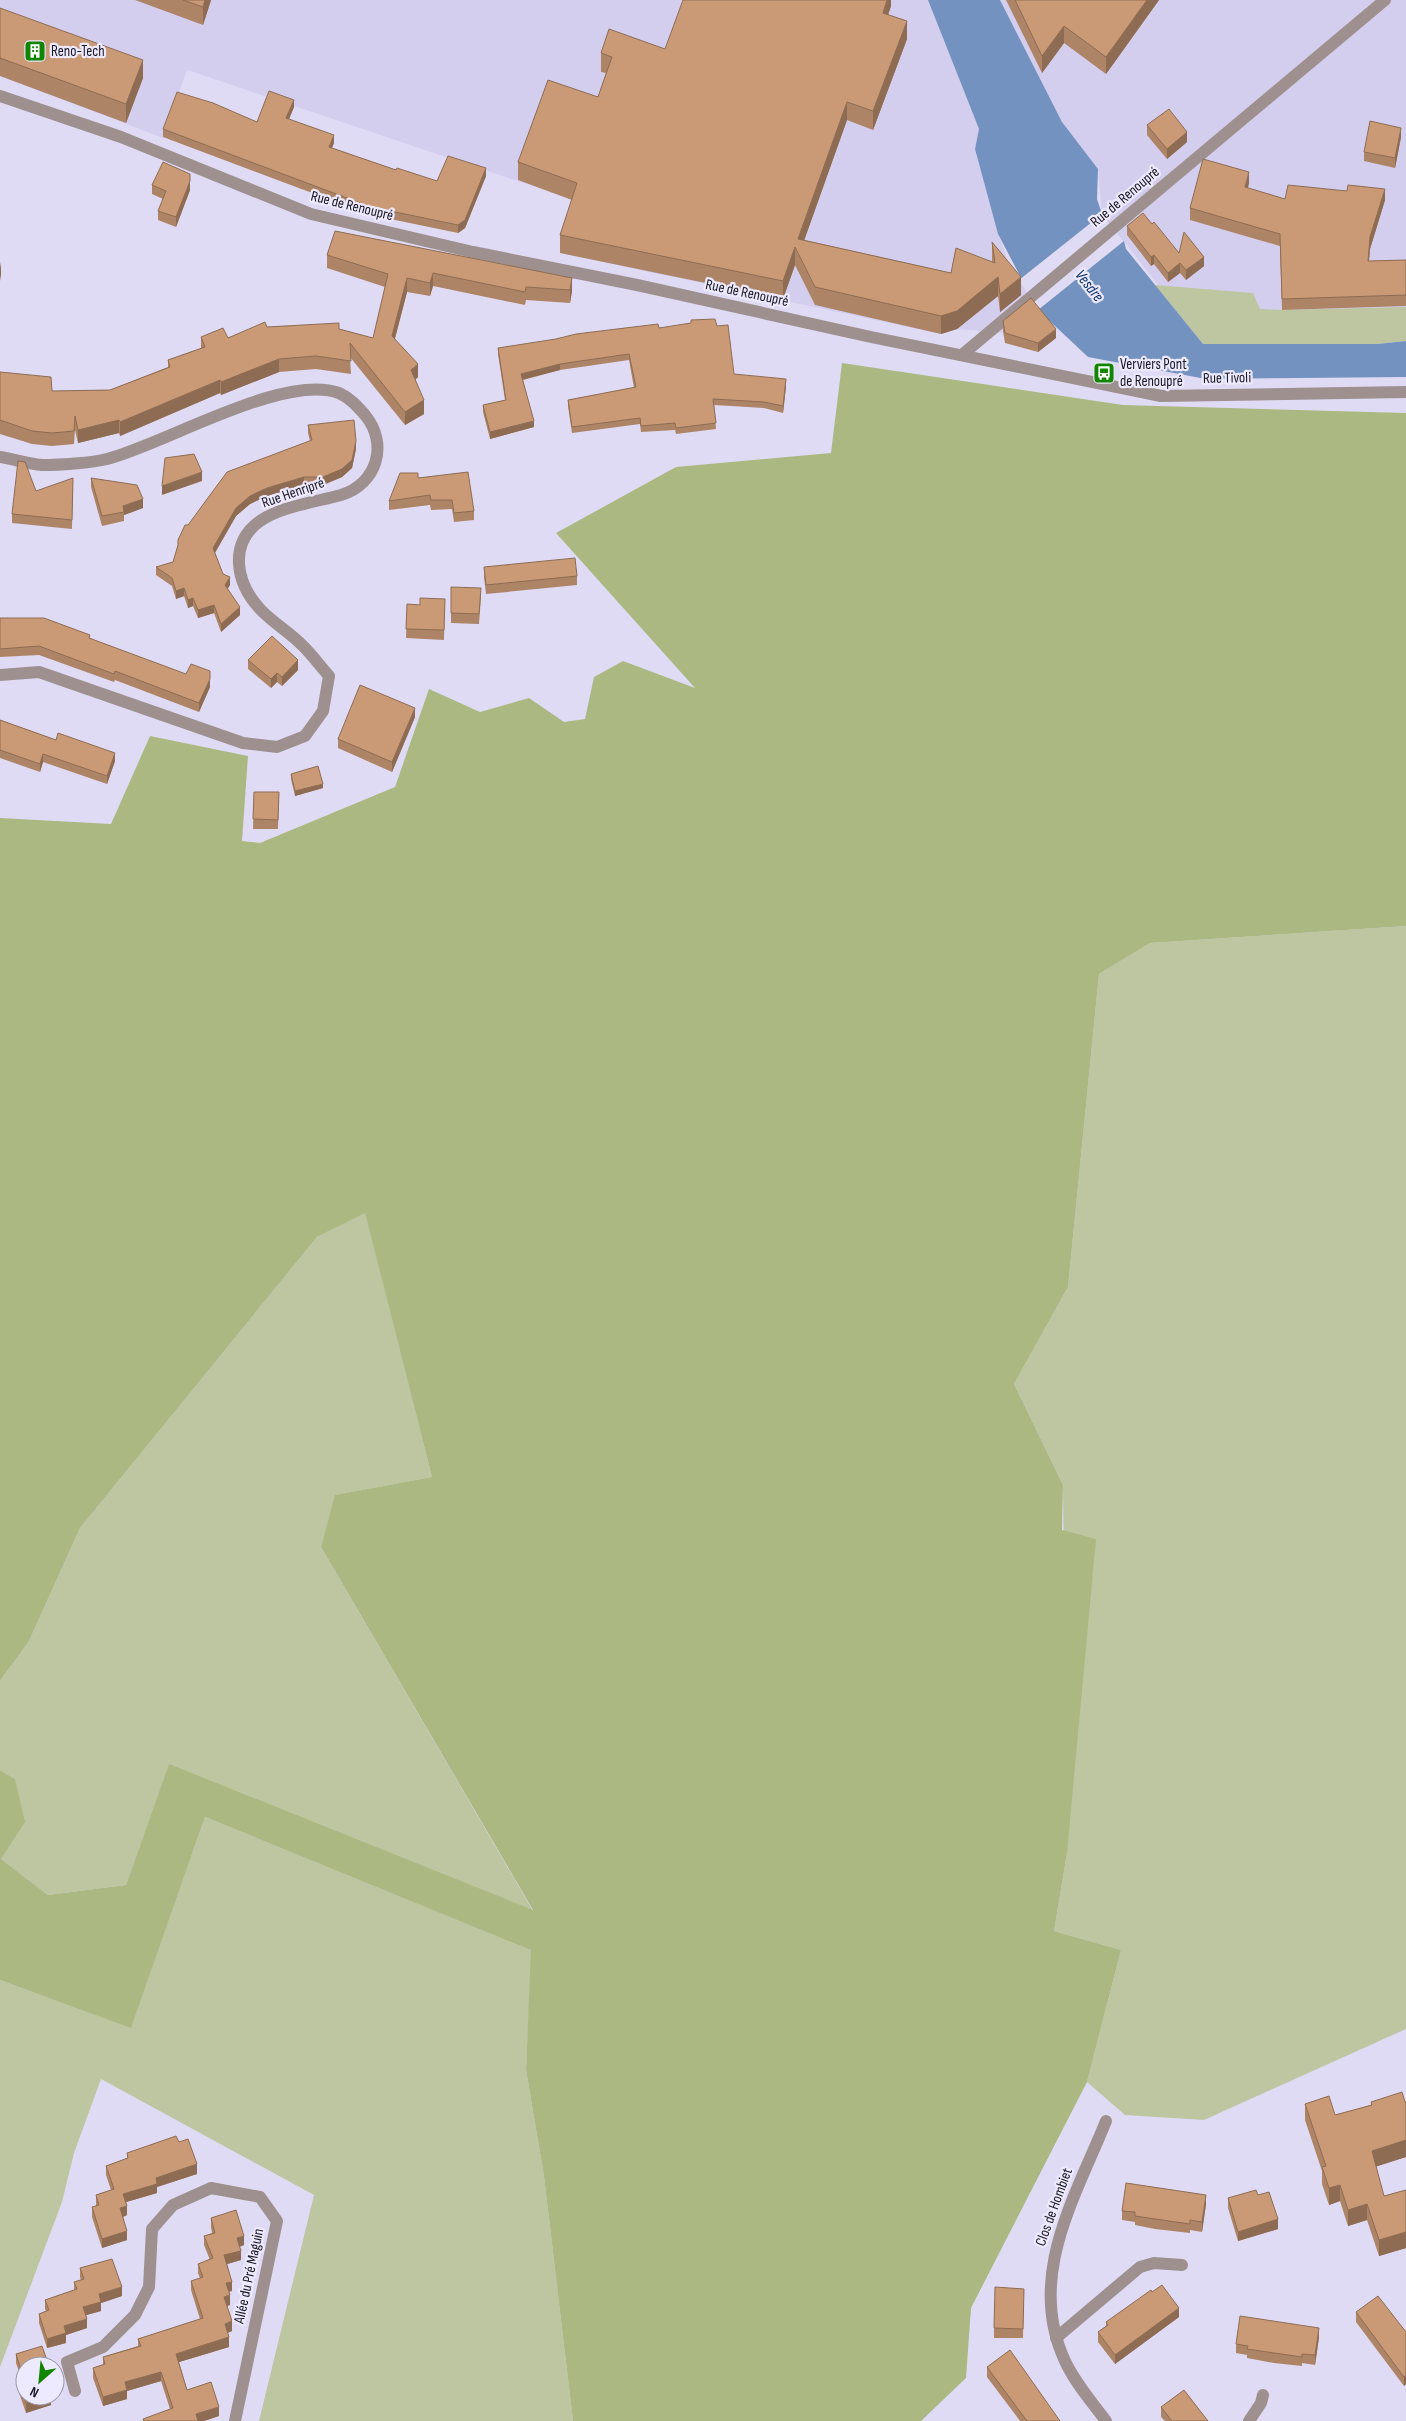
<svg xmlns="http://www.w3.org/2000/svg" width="1406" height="2421" viewBox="0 0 1406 2421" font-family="'Sofia Sans Condensed',sans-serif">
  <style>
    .built { fill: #d4ceee }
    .green { fill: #bdc6a1 }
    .forest { fill: #abb881 }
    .water { fill: #7492bf }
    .pier { fill: #e0dbf5 }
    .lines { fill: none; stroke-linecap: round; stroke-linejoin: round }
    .street { stroke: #9d908e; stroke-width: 12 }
    .wall { fill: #ae8466 }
    .shaded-wall { fill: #8d6c53 }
    .building { fill: #ca9a77; stroke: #8d6c53 }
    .labels { text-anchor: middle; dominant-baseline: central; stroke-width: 4.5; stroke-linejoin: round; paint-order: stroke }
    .poi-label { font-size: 15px; fill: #191720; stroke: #ede9fe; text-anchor: start }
    .street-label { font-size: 15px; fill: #191720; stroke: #ede9fe }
    .water-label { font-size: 16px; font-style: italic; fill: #10366d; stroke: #ede9fe }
  </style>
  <rect width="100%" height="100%" fill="#e0dbf5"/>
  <!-- built -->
  <polygon class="built" points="0,0 928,0 979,129 975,149 998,234 1016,283 1102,213 1098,169 1062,122 1000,0 1406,0 1406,341 1203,344 1124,241 1004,333 957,329 941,334 560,253 577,201 187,70 163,138 0,76"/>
  <!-- green -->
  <g class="green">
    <polygon points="1155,285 1253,293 1260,309 1282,310 1406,307 1406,341 1377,344 1203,344"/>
    <polygon points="1406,926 1406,2029 1204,2120 1125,2115 1087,2082 1121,1950 1054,1931 1067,1853 1063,1485 1014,1384 1068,1287 1099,974 1150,943"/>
    <polygon points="365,1212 432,1477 336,1495 321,1547 533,1911 169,1765 126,1885 48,1895 1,1859 15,1779 0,1770 0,1681 29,1641 80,1528 317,1237"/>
    <polygon points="205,1817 532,1950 526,2070 544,2176 573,2421 259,2421 314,2195 101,2079 74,2153 62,2202 0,2367 0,1980 131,2027"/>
  </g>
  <!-- forest -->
  <polygon class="forest" points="842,363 1123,405 1406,413 1406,926 1150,943 1099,974 1068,1287 1014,1384 1063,1485 1062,1530 1096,1539 1067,1853 1054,1931 1121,1950 1087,2082 971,2308 966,2378 921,2421 573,2421 544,2176 526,2070 531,1950 205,1817 131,2028 0,1980 0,1770 15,1779 25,1822 1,1859 48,1895 126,1885 169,1764 533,1910 321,1547 335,1495 432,1477 365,1213 317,1237 80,1528 29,1641 0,1681 0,818 111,824 150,736 248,756 242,841 260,843 395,787 429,689 480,712 529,698 564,722 585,719 594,677 623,661 695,688 556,533 676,467 831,453"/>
  <!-- water -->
  <polygon class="water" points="928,0 1000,0 1062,122 1098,169 1097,199 1102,214 1124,241 1126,249 1203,344 1377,344 1406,341 1406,377 1206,379 1088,357 1038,310 998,234 975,149 979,129"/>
  <!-- pier -->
  <polygon class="pier" points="1102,214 1124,241 1038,310 1019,280"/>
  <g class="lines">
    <!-- street -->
    <g class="street">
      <polyline points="0,96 121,137 311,214 473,252 637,285 871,337 1161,396 1406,392"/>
      <polyline points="963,354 1385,0"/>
      <path d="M0,457c13,2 28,7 42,8 16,0 50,-2 65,-6 58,-15 176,-86 232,-66 11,5 18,13 26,22 24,29 12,69 -24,80 -25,7 -59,11 -81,26 -32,23 -24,62 0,88 13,14 31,24 44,38 9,9 17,20 25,29l-6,35 -18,25 -28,11 -34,-4 -204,-71 -39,3"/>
      <path d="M1106,2121c-31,77 -80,156 -41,240 10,22 27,41 41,60"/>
      <polyline points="1056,2338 1140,2267 1154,2263 1182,2265"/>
      <polyline points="75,2391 67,2362 103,2347 135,2315 149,2287 152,2229 173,2205 211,2188 260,2197 277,2221 235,2421"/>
      <polyline points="1249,2421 1261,2403 1263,2395"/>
    </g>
  </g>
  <!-- wall -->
  <g class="wall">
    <polygon points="135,0 211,0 203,25"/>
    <polygon points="891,0 891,6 888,14 907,39 873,130 847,120 804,240 951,273 992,262 992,242 1021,295 1000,312 998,296 957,329 941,334 815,305 795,265 783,299 560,253 560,235 572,200 518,180 518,162 598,97 606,73 601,72 601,53 665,49"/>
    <polygon points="1006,0 1159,0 1106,74 1064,43 1042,73"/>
    <polygon points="0,8 143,78 126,123 0,76"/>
    <polygon points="294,107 289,119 334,143 332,148 396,170 437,181 486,176 465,228 458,233 371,215 163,137 163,129 257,122"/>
    <polygon points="1147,125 1187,142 1167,159 1147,135"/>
    <polygon points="1401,137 1395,168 1364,161 1364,152"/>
    <polygon points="1249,183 1248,188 1285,199 1385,200 1370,249 1369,261 1406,260 1406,306 1282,310 1280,246 1190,220 1190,208"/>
    <polygon points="152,185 190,190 176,227 158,220 158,211 163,199 152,194"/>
    <polygon points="1152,224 1179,253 1204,266 1186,280 1180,273 1168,282 1154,264 1151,266 1127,235 1127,226"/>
    <polygon points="327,255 572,278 572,291 570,303 526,300 525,305 433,286 430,296 407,292 395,339 418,377 415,380 424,414 405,425 350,357 351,374 316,369 279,372 221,395 220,393 120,436 119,433 78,443 75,430 74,444 52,446 32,444 0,434 0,372 52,391 110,390 168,367 168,360 201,348 201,337 228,338 267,327 339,329 373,338 385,287 327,268"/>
    <polygon points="1003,321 1056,338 1038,352 1005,343 1003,331"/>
    <polygon points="659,328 734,374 786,386 783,413 764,408 714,405 716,429 676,434 675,430 641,432 640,424 572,433 568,406 568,400 634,388 629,360 560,370 523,380 534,427 490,439 483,412 483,405 505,400 498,354 498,348"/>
    <polygon points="308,425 356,449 352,468 342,477 323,485 304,485 267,496 250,504 236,516 215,553 223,574 230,585 227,589 240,615 221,632 214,613 198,618 193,606 188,608 184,596 176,599 172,586 156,575 156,567 173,562 178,548 178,540 188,525 310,441 308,433"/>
    <polygon points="73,478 72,529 12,523 12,514"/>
    <polygon points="91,478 143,508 124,515 124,521 102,526 91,487"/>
    <polygon points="418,478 474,511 474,520 454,522 452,509 431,510 430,505 389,510 389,501"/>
    <polygon points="484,567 577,576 577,585 486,594 484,577"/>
    <polygon points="451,587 481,597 479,624 451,623"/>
    <polygon points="445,599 444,640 406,638 407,604 420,605"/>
    <polygon points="0,618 90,638 210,687 199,712 115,680 114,682 39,655 0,657"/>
    <polygon points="248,660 298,670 282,686 277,682 271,688 248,669"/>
    <polygon points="415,717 392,772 338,748 338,739"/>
    <polygon points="0,720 115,761 107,784 43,762 40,772 0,758"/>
    <polygon points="291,774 323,788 295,796 291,779"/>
    <polygon points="254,792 279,792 278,829 253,829"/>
    <polygon points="1371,2102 1406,2102 1406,2157 1376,2166 1384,2196 1406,2190 1406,2248 1379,2256 1367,2220 1348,2226 1340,2201 1329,2205 1322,2184 1322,2171 1305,2120 1305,2104 1335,2115 1371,2105"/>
    <polygon points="179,2142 197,2174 157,2187 157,2193 126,2202 127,2215 123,2217 127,2240 102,2248 92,2217 92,2207 96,2206 96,2195 111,2190 106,2175 106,2166 127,2158 127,2153"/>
    <polygon points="1258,2195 1278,2229 1238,2241 1228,2208 1228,2198"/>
    <polygon points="1206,2204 1202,2232 1190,2230 1190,2233 1155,2229 1135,2225 1135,2222 1122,2220 1122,2211"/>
    <polygon points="211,2218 244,2245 240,2247 241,2260 227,2264 232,2291 228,2292 230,2305 227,2306 232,2331 227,2333 229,2347 179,2362 187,2390 219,2416 204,2421 143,2421 143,2419 170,2409 161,2381 127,2391 127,2399 103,2406 93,2378 93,2368 103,2365 103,2357 138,2346 138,2339 200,2319 191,2290 191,2281 200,2278 198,2273 198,2264 210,2260 204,2245 204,2236 212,2233 211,2227"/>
    <polygon points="80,2268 122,2296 101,2303 101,2311 86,2315 87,2328 66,2335 66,2343 47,2348 39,2323 39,2314 46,2311 45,2309 45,2300 74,2290 74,2282 81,2280 80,2277"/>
    <polygon points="1024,2289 1023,2338 994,2338 994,2328"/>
    <polygon points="1152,2292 1179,2317 1115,2364 1098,2342 1098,2332 1106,2326 1106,2322"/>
    <polygon points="1356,2312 1406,2332 1406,2384 1404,2386 1356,2322"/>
    <polygon points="1319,2337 1315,2365 1302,2363 1302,2366 1274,2363 1247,2358 1247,2355 1236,2353 1236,2344"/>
    <polygon points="16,2354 25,2366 51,2405 26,2413 18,2390 18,2381 22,2380 16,2363"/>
    <polygon points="987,2367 1060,2421 1020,2421 987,2377"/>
    <polygon points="1161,2407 1208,2421 1165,2421 1161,2417"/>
  </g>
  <!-- shaded-wall -->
  <g class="shaded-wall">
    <polygon points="205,0 211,0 203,25 203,7"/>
    <polygon points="887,0 891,0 891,6 883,31 883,13"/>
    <polygon points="1147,0 1159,0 1106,74 1106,57"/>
    <polygon points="907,21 907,39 873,130 873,111"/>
    <polygon points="1064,26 1064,43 1042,73 1042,56"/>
    <polygon points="143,60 143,78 126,123 126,104"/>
    <polygon points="294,100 294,107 286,126 286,118"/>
    <polygon points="847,102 847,120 799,255 798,239"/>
    <polygon points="1401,128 1401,137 1395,168 1395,158"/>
    <polygon points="1187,132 1187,142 1167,159 1167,149"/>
    <polygon points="334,135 334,143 329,154 329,147"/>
    <polygon points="486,168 486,176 465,228 458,233 458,225"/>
    <polygon points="1249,172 1249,183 1245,198 1245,187"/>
    <polygon points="190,181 190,190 176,227 176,217"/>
    <polygon points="1385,189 1385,200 1370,249 1368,272 1370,237"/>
    <polygon points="795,247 795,265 783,299 783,281"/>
    <polygon points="1154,255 1154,264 1151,266 1151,257"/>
    <polygon points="1204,257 1204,266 1186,280 1186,270"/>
    <polygon points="1,262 1,275 0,281 0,268"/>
    <polygon points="1180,263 1180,273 1168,282 1168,273"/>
    <polygon points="433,273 433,286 430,296 430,283"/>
    <polygon points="998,277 998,296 957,329 941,334 941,316"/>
    <polygon points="1021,277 1021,295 1000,312 1000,294"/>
    <polygon points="407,278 407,292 392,349 392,336"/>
    <polygon points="572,278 572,291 570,303 570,290"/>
    <polygon points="1056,329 1056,338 1038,352 1038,343"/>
    <polygon points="279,359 279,372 221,395 221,382"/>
    <polygon points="418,364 418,377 411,383 411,370"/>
    <polygon points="560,364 560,370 521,380 521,374"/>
    <polygon points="786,379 786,386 783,413 783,406"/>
    <polygon points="220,380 220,393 120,436 120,422"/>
    <polygon points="424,400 424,414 405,425 405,412"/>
    <polygon points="119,420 119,433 78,443 78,430"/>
    <polygon points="534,421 534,427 490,439 490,432"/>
    <polygon points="356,441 356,449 352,468 342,477 323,485 323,477"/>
    <polygon points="202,472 202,481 162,495 162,486"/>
    <polygon points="304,477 304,485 267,496 250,504 236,516 213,556 213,548 236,508 250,496 267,488"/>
    <polygon points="143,499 143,508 124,515 123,506"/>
    <polygon points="230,577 230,585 225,593 225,585"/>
    <polygon points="184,588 184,596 176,599 176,591"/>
    <polygon points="193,598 193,606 188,608 188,600"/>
    <polygon points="214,605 214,613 198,618 198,610"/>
    <polygon points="240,607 240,615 221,632 221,624"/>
    <polygon points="298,660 298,670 282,686 282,677"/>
    <polygon points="277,673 277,682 271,688 271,679"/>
    <polygon points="210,679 210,687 199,712 199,703"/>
    <polygon points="415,708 415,717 392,772 392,762"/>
    <polygon points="115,753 115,761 107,784 107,776"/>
    <polygon points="43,754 43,762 40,772 40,764"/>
    <polygon points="323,784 323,788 295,796 295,791"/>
    <polygon points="1406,2140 1406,2157 1372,2168 1372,2151"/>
    <polygon points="197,2164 197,2174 157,2187 157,2193 123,2203 123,2194 156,2178"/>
    <polygon points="1340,2185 1340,2201 1329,2205 1329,2188"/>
    <polygon points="1206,2195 1206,2204 1202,2232 1202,2222"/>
    <polygon points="1367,2204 1367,2220 1348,2226 1348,2210"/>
    <polygon points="127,2206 127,2215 120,2218 120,2208"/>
    <polygon points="1278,2219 1278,2229 1238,2241 1238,2232"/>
    <polygon points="127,2231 127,2240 102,2248 102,2239"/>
    <polygon points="1406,2232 1406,2248 1379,2256 1379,2240"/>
    <polygon points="244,2236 244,2245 237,2247 237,2238"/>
    <polygon points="241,2251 241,2260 224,2265 224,2255"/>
    <polygon points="232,2282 232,2291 226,2292 226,2283"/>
    <polygon points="122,2287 122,2296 101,2303 101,2311 83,2316 83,2307 99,2294"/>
    <polygon points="230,2295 230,2305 224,2307 224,2297"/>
    <polygon points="1179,2308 1179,2317 1115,2364 1115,2355"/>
    <polygon points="87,2319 87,2328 66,2335 66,2343 47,2348 47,2339 64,2326"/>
    <polygon points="232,2321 232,2331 225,2334 225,2324"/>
    <polygon points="1319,2328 1319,2337 1315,2365 1315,2355"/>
    <polygon points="229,2337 229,2347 176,2363 176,2354"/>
    <polygon points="161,2372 161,2381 127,2391 127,2399 103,2406 103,2397 125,2382"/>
    <polygon points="1406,2375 1406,2384 1404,2386 1404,2377"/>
    <polygon points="51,2396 51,2405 26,2413 26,2403"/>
    <polygon points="219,2407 219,2416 204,2421 196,2421 196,2414"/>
  </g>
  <!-- building -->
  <g class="building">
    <polygon points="183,0 205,0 203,7"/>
    <polygon points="683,0 887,0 883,13 907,21 873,111 847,102 798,239 951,273 956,248 995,263 992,242 1021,277 1000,294 998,277 957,311 941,316 815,287 795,247 783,281 560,235 577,183 518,162 548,80 598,97 612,57 601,53 609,29 665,49"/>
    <polygon points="1015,0 1147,0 1106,57 1064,26 1042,56"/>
    <polygon points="0,8 143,60 126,104 0,58"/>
    <polygon points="269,91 294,100 286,118 334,135 329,147 396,170 397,168 437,181 448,156 486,168 465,220 458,225 371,207 163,129 177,92 213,103 257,122"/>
    <polygon points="1169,109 1187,132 1167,149 1147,125"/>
    <polygon points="1370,121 1401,128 1395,158 1364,152"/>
    <polygon points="1203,159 1249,172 1245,187 1285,199 1288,185 1347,191 1348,185 1385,189 1370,237 1368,261 1406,260 1406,295 1282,299 1280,234 1190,208"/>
    <polygon points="163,162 190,174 190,181 176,217 158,211 166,191 152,185"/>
    <polygon points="1143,213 1152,224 1154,222 1179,253 1184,232 1204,257 1186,270 1180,263 1168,273 1154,255 1151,257 1127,226"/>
    <polygon points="335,231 572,278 570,290 526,287 525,292 433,273 430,283 407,278 392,336 418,364 411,370 424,400 405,412 350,343 351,361 316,356 279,359 221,382 220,380 120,422 119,420 78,430 75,416 74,431 52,433 32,431 0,420 0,372 51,377 52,391 110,390 170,367 168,360 205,347 201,337 223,328 228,338 265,322 267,327 339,323 339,329 373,338 388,274 327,255"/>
    <polygon points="1031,298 1056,329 1038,343 1005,333 1003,321"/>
    <polygon points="715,319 717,326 728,325 734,374 786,379 783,406 764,402 713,399 716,423 676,428 675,423 641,426 640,418 572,427 568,400 636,387 629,354 560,364 521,374 534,421 490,432 483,405 506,400 498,348 556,339 576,334 658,324 659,328 691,323 691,320"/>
    <polygon points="354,420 356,441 352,460 342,469 323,477 304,477 267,488 250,496 236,508 213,548 223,574 230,577 225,585 240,607 221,624 214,605 198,610 193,598 188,600 184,588 176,591 172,578 156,567 173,562 178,545 178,540 185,525 188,525 227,472 312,440 308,425"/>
    <polygon points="194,454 202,472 162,486 165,458"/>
    <polygon points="18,461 25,462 36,491 73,478 72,520 12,514"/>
    <polygon points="468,472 474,511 454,513 452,500 431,500 430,495 389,501 400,473 418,473 418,478"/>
    <polygon points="91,478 137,485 143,499 123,506 124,512 102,516"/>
    <polygon points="575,558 577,576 486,585 484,567"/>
    <polygon points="451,587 481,588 479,614 451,613"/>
    <polygon points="420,598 445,599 444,630 406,629 407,604 420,605"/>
    <polygon points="0,618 44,618 90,635 89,638 186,674 191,664 210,671 210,679 199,703 115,671 114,674 39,646 0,649"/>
    <polygon points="272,636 298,660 282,677 277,673 271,679 248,660"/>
    <polygon points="360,685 415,708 392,762 338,739"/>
    <polygon points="0,720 56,740 58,733 115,753 107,776 43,754 40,764 0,750"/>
    <polygon points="318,766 323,784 295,791 291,774"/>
    <polygon points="254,792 279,792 278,820 253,819"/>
    <polygon points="1402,2092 1405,2102 1406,2102 1406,2140 1372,2151 1384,2196 1406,2190 1406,2232 1379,2240 1367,2204 1348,2210 1340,2185 1329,2188 1322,2167 1326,2166 1305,2104 1329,2096 1335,2115 1372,2105 1371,2102"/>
    <polygon points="176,2136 179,2142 188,2139 197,2164 156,2178 157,2184 123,2194 127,2206 120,2208 127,2231 102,2239 92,2207 99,2205 96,2195 114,2189 106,2166 128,2158 127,2153"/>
    <polygon points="1126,2183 1206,2195 1202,2222 1190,2220 1190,2224 1155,2219 1135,2216 1135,2212 1122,2211"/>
    <polygon points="1256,2190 1258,2195 1269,2192 1278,2219 1238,2232 1228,2198"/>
    <polygon points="236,2210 244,2236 237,2238 241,2251 224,2255 232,2282 226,2283 230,2295 224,2297 232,2321 225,2324 229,2337 176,2354 187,2390 211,2382 219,2407 196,2414 198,2421 144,2421 143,2419 173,2408 161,2372 125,2382 127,2390 103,2397 93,2368 105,2364 103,2357 141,2346 138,2339 203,2318 191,2281 203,2277 198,2264 213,2258 204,2236 215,2233 211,2218"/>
    <polygon points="112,2259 122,2287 99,2294 101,2302 83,2307 87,2319 64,2326 66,2333 47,2339 39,2314 49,2310 45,2300 77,2289 74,2282 84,2279 80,2268"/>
    <polygon points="1162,2285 1179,2308 1115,2355 1098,2332 1108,2325 1106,2322 1151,2290 1152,2292"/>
    <polygon points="995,2287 1024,2289 1023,2329 994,2328"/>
    <polygon points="1378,2296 1406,2332 1406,2375 1404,2377 1356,2312"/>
    <polygon points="1240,2316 1319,2328 1315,2355 1302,2354 1302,2357 1274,2353 1247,2349 1248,2346 1236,2344"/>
    <polygon points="42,2346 49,2366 25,2366 25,2396 50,2396 26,2403 18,2381 24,2379 16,2354"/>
    <polygon points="1010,2350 1060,2421 1027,2421 987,2367"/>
    <polygon points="1184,2390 1208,2421 1172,2421 1161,2407"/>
  </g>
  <!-- icons -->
  <defs>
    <g id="building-square" transform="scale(1.125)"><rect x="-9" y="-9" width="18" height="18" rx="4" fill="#118500" stroke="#ede9fe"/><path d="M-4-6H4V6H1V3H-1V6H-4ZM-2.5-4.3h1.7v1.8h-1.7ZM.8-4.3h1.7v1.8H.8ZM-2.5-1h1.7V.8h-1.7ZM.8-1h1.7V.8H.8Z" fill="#fff"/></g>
    <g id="bus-square" transform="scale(1.125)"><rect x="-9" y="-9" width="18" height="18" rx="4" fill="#118500" stroke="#ede9fe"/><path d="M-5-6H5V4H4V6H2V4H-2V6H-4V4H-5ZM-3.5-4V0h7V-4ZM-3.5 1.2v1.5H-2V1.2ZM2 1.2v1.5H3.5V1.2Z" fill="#fff"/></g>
  </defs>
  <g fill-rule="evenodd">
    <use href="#building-square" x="35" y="51"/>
    <use href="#bus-square" x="1104" y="373"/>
  </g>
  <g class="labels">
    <!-- poi labels -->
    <g class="poi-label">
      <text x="51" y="51">Reno-Tech</text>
      <text x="1120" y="364">Verviers Pont<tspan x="1120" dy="17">de Renoupré</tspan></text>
    </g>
    <!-- street labels -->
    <g class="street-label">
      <text transform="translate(1125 197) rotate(-40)">Rue de Renoupré</text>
      <text transform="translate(352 206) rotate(14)">Rue de Renoupré</text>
      <text transform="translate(747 293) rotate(12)">Rue de Renoupré</text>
      <text transform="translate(1227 378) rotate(-1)">Rue Tivoli</text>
      <text transform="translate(293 493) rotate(-19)">Rue Henripré</text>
      <text transform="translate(1054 2207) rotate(-70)">Clos de Hombiet</text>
      <text transform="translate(249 2276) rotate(-78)">Allée du Pré Maguin</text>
    </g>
    <!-- water labels -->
    <g class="water-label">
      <text transform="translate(1089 286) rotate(52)">Vesdre</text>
    </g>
  </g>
  <!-- north arrow -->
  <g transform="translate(40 2381) rotate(207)"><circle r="24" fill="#ede9fe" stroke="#9895a5"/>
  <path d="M0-4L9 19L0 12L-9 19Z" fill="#118500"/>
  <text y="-8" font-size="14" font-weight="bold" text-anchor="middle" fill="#191720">N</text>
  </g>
</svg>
